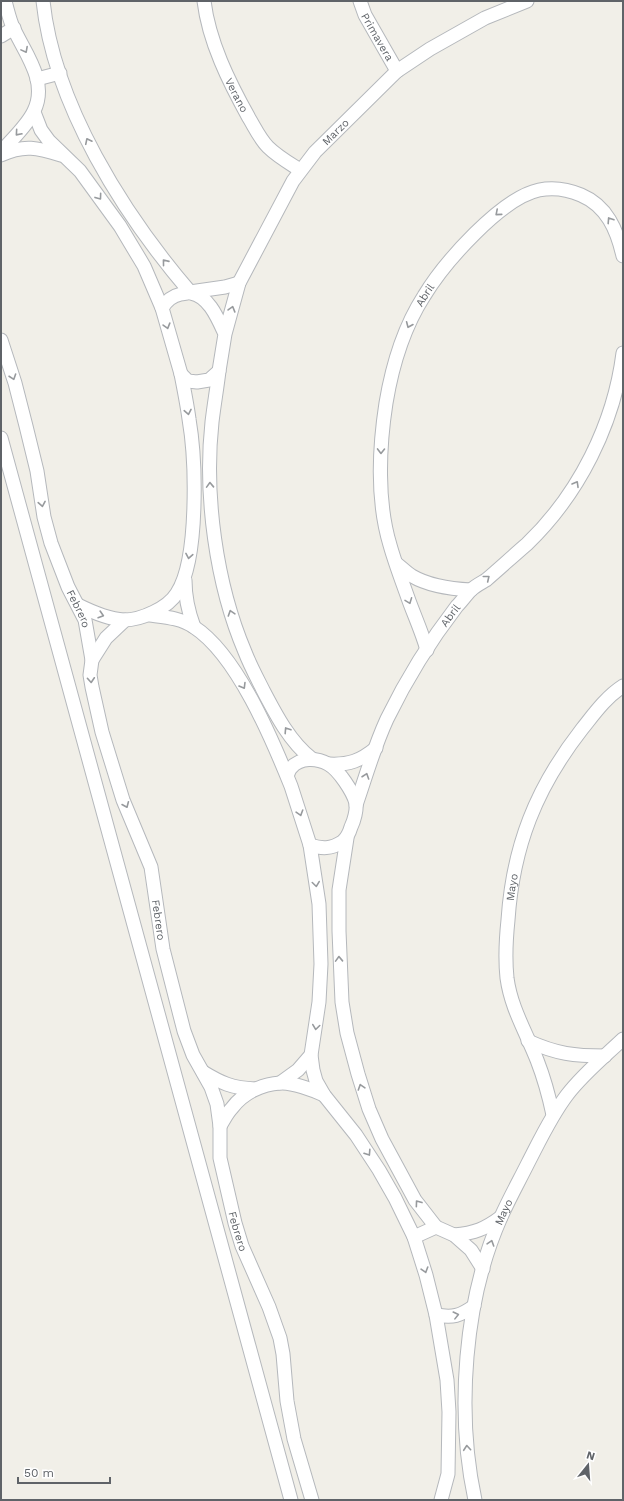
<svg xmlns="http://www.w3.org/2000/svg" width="624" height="1501" viewBox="0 0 624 1501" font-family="'Work Sans',sans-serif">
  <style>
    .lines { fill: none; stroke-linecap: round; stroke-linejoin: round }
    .minor-casing { stroke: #b5b8bc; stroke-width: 15 }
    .minor { stroke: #fff; stroke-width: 13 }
    .oneway { stroke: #979a9d }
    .labels { text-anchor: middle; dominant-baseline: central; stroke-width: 3; stroke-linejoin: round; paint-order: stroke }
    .street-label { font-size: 11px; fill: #5f6368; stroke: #fff }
  </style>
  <rect width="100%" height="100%" fill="#f1efe8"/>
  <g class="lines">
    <!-- minor casing -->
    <g class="minor-casing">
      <g id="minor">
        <path d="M43,1c11,104 81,214 147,291l35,-5 14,-4"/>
        <path id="s1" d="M204,1c5,41 25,81 45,117 6,10 11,21 19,29 9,9 21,16 32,23"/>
        <path id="s2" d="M360,1l5,14 32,56"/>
        <polyline points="1,36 14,28"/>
        <polyline points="37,79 60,73"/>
        <polyline points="34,112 41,130 49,141 80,171 120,226 144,266 162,308"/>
        <path d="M1,152c11,-13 26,-26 33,-41 15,-31 -11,-60 -22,-86 -3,-8 -5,-16 -7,-24"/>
        <path d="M1,155c23,-11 37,-7 60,0"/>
        <path id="s3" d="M225,334c-7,-15 -16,-38 -34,-41 -3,-1 -7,1 -10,1 -9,2 -14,6 -19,14l19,66 7,7 9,1 12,-2 10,-9 6,-37 14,-51 54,-102 22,-29 82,-81 33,-22 55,-31 42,-17"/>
        <path id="s4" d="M1,340l14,43 11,43 11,45 7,46 7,26 17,44 17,33 7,40 -2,15 2,12 10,45 21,68 28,67 12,82 21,82 9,24 18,32 6,17 3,22v32l15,65 7,23 27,61 11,31 3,16 4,47 7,38 18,61"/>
        <path d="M219,371c-2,17 -5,34 -7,51 -8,73 4,162 33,230 5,13 12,26 18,38 13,25 27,52 49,69"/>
        <polyline points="1,438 291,1500"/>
        <path d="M397,564c5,4 10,9 15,12 17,10 40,13 59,14"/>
        <path d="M185,580c0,17 3,31 9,47"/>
        <path d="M78,605c14,7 30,14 46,15 17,0 44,-12 53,-27 22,-34 19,-133 12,-174 -2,-15 -5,-30 -8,-45"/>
        <path d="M150,615c15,2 31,3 44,12 43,28 78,112 97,159l19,59c12,4 21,4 32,-3 5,-4 7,-8 9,-15 3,-6 6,-17 5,-24 -3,-11 -17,-33 -28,-39 -11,-6 -28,-7 -37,4 -2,2 -3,6 -4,8"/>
        <path id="s5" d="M427,650c-5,-18 -13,-35 -19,-52 -6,-17 -13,-35 -18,-53 -13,-43 -11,-97 -4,-142 6,-36 18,-76 38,-107 20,-33 77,-98 115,-106 15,-3 28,-1 42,5 26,11 36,35 42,61"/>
        <polyline points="92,660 106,638 125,620"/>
        <path d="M329,764c20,1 31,-3 47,-16"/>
        <path id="s6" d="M356,805c10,-29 18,-58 31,-86 19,-39 43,-78 70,-113 5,-5 9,-11 14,-16 4,-4 10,-7 15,-10 14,-12 27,-24 41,-36 52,-50 87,-120 96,-191"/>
        <polyline points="347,838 339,890 339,931 342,1002 347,1033 358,1074 369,1109 382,1139 415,1200 436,1227 414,1237"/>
        <polyline points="310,845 319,904 321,964 319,1002 311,1055 313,1070 316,1081 324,1095 356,1135 379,1170 395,1198 414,1237 426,1275 436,1315 447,1380 449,1412 448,1474 441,1500"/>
        <path d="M528,1041c29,13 46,15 77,15"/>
        <path d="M203,1072c18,11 29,16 52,17"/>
        <polyline points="280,1083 298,1070 311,1055"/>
        <path id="s7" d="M553,1115c-4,-19 -9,-37 -16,-55 -11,-28 -26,-52 -30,-82 -2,-19 -1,-39 1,-58 5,-74 28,-132 74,-191 12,-15 24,-32 41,-43"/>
        <path d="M220,1126c4,-6 7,-13 12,-18 11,-15 30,-24 48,-25 12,-1 33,7 44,12"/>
        <polyline points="436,1227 454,1235 471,1250 483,1269"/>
        <path d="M454,1235c21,-2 31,-6 47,-18"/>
        <path d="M436,1315c17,3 24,1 38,-9"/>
        <path id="s8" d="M475,1500c-19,-88 -11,-200 26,-283 8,-18 18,-36 27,-54 12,-23 23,-47 39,-68 16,-21 37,-38 56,-56"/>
      </g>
    </g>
    <!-- minor -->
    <use href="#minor" class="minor"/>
  </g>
  <!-- one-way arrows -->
  <defs><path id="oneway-chevron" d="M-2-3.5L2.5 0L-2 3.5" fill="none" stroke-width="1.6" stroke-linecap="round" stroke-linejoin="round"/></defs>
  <g class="oneway">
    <use href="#oneway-chevron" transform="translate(25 50) rotate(62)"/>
    <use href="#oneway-chevron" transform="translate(18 133) rotate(131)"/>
    <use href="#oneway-chevron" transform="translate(88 141) rotate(-116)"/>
    <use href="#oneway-chevron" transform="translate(99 197) rotate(54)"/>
    <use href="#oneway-chevron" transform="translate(498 213) rotate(139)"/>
    <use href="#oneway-chevron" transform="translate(610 220) rotate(-123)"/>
    <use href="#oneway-chevron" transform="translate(165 262) rotate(-129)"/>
    <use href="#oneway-chevron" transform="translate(232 309) rotate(-74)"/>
    <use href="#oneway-chevron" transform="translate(409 325) rotate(113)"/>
    <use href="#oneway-chevron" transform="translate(167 326) rotate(74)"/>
    <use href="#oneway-chevron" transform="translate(13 377) rotate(71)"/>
    <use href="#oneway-chevron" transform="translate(188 412) rotate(79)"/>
    <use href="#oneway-chevron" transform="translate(381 451) rotate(91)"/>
    <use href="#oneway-chevron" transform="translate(576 484) rotate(-60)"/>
    <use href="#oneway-chevron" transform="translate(210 485) rotate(-92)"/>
    <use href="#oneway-chevron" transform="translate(42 504) rotate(80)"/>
    <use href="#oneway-chevron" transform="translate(189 556) rotate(100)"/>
    <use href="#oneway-chevron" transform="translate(487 578) rotate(-39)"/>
    <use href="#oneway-chevron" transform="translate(409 601) rotate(69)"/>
    <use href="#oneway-chevron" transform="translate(231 613) rotate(-108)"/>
    <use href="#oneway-chevron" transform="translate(101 615) rotate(17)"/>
    <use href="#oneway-chevron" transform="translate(91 680) rotate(86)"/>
    <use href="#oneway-chevron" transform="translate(243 686) rotate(59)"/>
    <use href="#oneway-chevron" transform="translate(287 730) rotate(-123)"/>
    <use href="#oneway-chevron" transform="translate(366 776) rotate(-71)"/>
    <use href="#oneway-chevron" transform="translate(126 805) rotate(67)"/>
    <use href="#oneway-chevron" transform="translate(300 813) rotate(73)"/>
    <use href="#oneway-chevron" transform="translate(316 884) rotate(82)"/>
    <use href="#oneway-chevron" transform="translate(339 959) rotate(-92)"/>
    <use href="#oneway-chevron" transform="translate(316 1027) rotate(98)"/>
    <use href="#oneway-chevron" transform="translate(361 1087) rotate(-108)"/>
    <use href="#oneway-chevron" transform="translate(368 1153) rotate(57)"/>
    <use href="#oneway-chevron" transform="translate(418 1203) rotate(-126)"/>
    <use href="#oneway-chevron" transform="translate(491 1243) rotate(-72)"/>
    <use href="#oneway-chevron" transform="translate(425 1270) rotate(73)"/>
    <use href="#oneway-chevron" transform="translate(456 1315) rotate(-14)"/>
    <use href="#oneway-chevron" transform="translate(467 1448) rotate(-95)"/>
  </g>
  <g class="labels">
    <!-- street labels -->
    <g class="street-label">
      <text stroke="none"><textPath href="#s2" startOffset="40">Primavera</textPath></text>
      <text stroke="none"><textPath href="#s1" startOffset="100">Verano</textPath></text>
      <text stroke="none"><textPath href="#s3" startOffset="474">Marzo</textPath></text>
      <text stroke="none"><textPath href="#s5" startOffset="370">Abril</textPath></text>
      <text stroke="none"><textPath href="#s4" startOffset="281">Febrero</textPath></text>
      <text stroke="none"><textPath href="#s6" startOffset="213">Abril</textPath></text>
      <text stroke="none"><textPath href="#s7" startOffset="236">Mayo</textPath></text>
      <text stroke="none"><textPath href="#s4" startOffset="605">Febrero</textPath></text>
      <text stroke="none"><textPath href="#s8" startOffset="294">Mayo</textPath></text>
      <text stroke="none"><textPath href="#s4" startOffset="929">Febrero</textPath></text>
    </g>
  </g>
  <!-- border -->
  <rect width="624" height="1501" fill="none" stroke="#5f6368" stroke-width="4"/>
  <!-- north arrow -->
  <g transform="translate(588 1465) rotate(17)" stroke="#ffffff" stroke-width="3" paint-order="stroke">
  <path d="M0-3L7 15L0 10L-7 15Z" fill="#5f6368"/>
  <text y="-6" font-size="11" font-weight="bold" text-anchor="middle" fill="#5f6368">N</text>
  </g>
  <!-- scale -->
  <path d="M18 1477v6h92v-6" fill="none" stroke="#5f6368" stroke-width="2"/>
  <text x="24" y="1477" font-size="12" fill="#5f6368" stroke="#ffffff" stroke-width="3" paint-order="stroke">50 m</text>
</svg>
